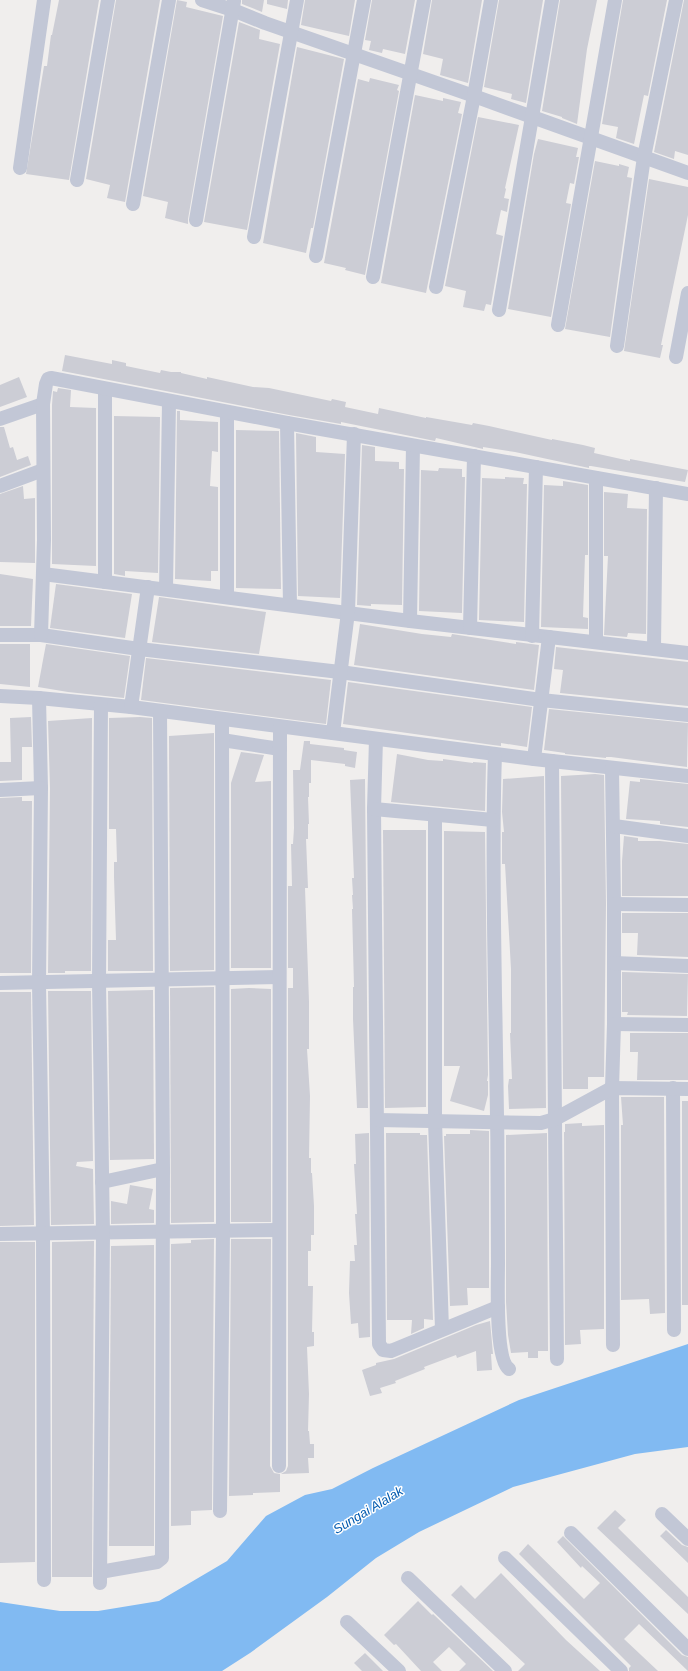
<svg xmlns="http://www.w3.org/2000/svg" width="688" height="1671" viewBox="0 0 688 1671" font-family="Helvetica,sans-serif">
  <style>
    .water { fill: #81baf2 }
    .building { fill: #cccdd5 }
    .lines { fill: none; stroke-linecap: round; stroke-linejoin: round }
    .street { stroke: #c2c7d6; stroke-width: 14 }
    .labels { text-anchor: middle; dominant-baseline: central; stroke-width: 3; stroke-linejoin: round; paint-order: stroke }
    .water-label { font-size: 13px; font-style: italic; fill: #025bb0; stroke: #fff }
  </style>
  <rect width="100%" height="100%" fill="#f0eeed"/>
  <!-- water -->
  <polygon class="water" points="688,1344 688,1447 635,1454 513,1487 419,1532 376,1558 327,1597 250,1653 222,1671 0,1671 0,1602 60,1611 98,1611 159,1601 227,1561 266,1516 305,1495 332,1489 373,1468 519,1400"/>
  <!-- building -->
  <g class="building">
    <polygon points="59,0 99,0 69,180 26,174 44,66 47,66 51,35 52,35"/>
    <polygon points="116,0 160,0 125,202 107,198 110,185 86,179"/>
    <polygon points="177,0 187,2 186,7 223,16 188,219 188,224 165,218 168,202 143,196"/>
    <polygon points="242,0 264,0 262,12 242,4"/>
    <polygon points="267,0 288,0 287,9 267,4"/>
    <polygon points="305,0 355,0 349,36 301,25"/>
    <polygon points="372,0 415,0 405,54 383,49 382,53 369,50 371,41 365,40"/>
    <polygon points="432,0 482,0 468,83 440,75 443,59 423,54"/>
    <polygon points="499,0 543,0 526,103 511,99 512,94 484,87"/>
    <polygon points="560,0 597,0 587,49 577,124 562,118 562,117 542,111"/>
    <polygon points="623,0 667,0 648,96 644,95 634,144 616,138 618,127 602,124"/>
    <polygon points="684,0 688,0 688,155 675,151 674,159 654,152"/>
    <polygon points="239,22 260,30 259,39 280,44 247,230 204,222"/>
    <polygon points="297,47 344,59 313,228 311,228 306,253 263,243"/>
    <polygon points="370,78 399,85 397,90 399,91 365,275 345,270 346,268 324,263 358,79 369,82"/>
    <polygon points="415,95 443,101 443,98 461,102 458,113 462,114 426,293 381,283"/>
    <polygon points="478,117 519,125 505,188 506,189 504,198 509,199 507,212 501,210 496,234 503,236 491,305 486,304 484,311 463,307 466,291 445,286"/>
    <polygon points="538,139 578,148 576,157 579,157 574,184 570,183 566,203 571,204 551,317 508,309 534,154"/>
    <polygon points="595,161 619,166 619,164 629,167 627,177 632,178 610,337 565,329"/>
    <polygon points="649,179 688,187 688,215 661,345 663,345 660,358 624,351"/>
    <polygon points="65,355 112,364 112,360 126,363 126,366 160,373 161,370 171,372 181,372 181,373 207,379 207,377 253,387 269,388 331,401 332,399 346,402 345,407 378,414 379,408 426,418 426,417 472,425 473,423 489,426 552,440 552,439 583,445 595,448 594,453 630,461 630,459 688,470 685,482 591,466 589,466 589,468 515,452 483,447 483,449 436,438 435,441 341,422 341,424 289,415 62,371"/>
    <polygon points="19,377 27,397 0,407 0,385"/>
    <polygon points="58,388 71,390 70,407 96,408 96,566 52,564 52,405 53,391 57,392"/>
    <polygon points="177,411 180,411 180,420 218,422 218,452 212,451 210,486 218,487 218,571 211,571 211,581 175,579"/>
    <polygon points="114,416 160,417 158,573 125,571 125,576 114,574"/>
    <polygon points="0,427 4,427 10,448 13,447 17,460 28,456 31,465 0,477"/>
    <polygon points="236,430 279,431 281,589 236,588"/>
    <polygon points="296,433 316,437 316,452 345,454 340,598 298,596"/>
    <polygon points="362,445 375,447 375,461 399,462 399,469 404,469 402,605 371,604 371,606 357,605"/>
    <polygon points="439,468 462,469 462,477 465,477 462,613 419,611 421,470 438,471"/>
    <polygon points="505,477 524,478 523,484 527,484 524,622 479,620 482,478 505,479"/>
    <polygon points="563,481 588,485 588,555 585,555 583,617 588,618 588,629 541,627 544,485 563,486"/>
    <polygon points="23,486 24,499 35,498 35,563 0,562 0,494"/>
    <polygon points="604,492 628,494 627,508 647,509 646,634 628,633 627,637 604,635 608,556 604,556"/>
    <polygon points="0,574 33,579 31,626 0,626"/>
    <polygon points="56,584 132,594 125,638 50,628"/>
    <polygon points="159,597 266,612 259,654 152,642"/>
    <polygon points="360,624 422,634 451,637 452,634 516,644 516,642 539,645 534,690 354,665"/>
    <polygon points="0,644 30,644 30,687 0,684"/>
    <polygon points="46,644 130,656 124,698 68,692 38,687"/>
    <polygon points="556,647 688,662 688,706 560,693 563,670 554,669"/>
    <polygon points="146,658 331,680 326,724 141,700"/>
    <polygon points="348,682 532,707 527,747 501,743 501,746 493,745 343,724"/>
    <polygon points="549,709 688,723 687,767 611,757 606,757 606,758 565,754 565,753 544,750"/>
    <polygon points="31,717 32,747 22,747 22,780 0,781 0,762 11,762 10,718"/>
    <polygon points="140,717 152,718 153,971 108,971 108,940 116,940 114,877 114,862 117,862 116,829 109,829 109,718"/>
    <polygon points="92,718 91,971 65,971 65,973 48,973 50,788 48,721"/>
    <polygon points="214,733 214,970 170,971 169,736"/>
    <polygon points="304,741 310,741 310,744 344,748 344,750 357,752 355,768 345,766 345,764 311,760 311,783 309,783 309,797 308,797 309,824 308,824 308,839 306,839 308,888 305,888 309,1002 309,1049 307,1049 310,1096 309,1158 311,1158 311,1173 312,1173 314,1206 314,1235 311,1235 311,1251 308,1251 308,1286 313,1286 312,1332 314,1332 314,1346 307,1347 309,1394 308,1431 309,1431 310,1444 314,1444 314,1458 308,1458 309,1473 281,1474 286,1471 288,1466 288,988 293,988 293,968 288,968 288,886 292,886 291,844 293,844 294,828 293,770 300,770"/>
    <polygon points="241,752 264,755 255,782 271,781 271,968 231,968 231,783"/>
    <polygon points="397,754 428,760 443,761 443,759 473,763 473,762 486,763 485,811 391,802"/>
    <polygon points="595,774 604,775 606,904 604,1077 588,1077 588,1089 563,1089 561,776"/>
    <polygon points="544,776 546,1108 509,1109 508,1086 509,1079 512,1079 510,1033 511,1033 511,969 505,864 502,864 502,832 504,832 502,812 503,779"/>
    <polygon points="365,779 368,1108 357,1108 353,1019 353,987 354,987 352,909 353,909 352,895 353,895 352,878 354,878 350,780"/>
    <polygon points="640,779 688,784 688,827 660,824 660,821 626,819 630,781 640,782"/>
    <polygon points="22,797 22,801 32,801 31,973 0,973 0,798"/>
    <polygon points="383,830 426,830 426,1107 385,1108"/>
    <polygon points="444,831 485,832 488,1075 487,1081 488,1081 488,1095 484,1111 450,1101 460,1066 444,1066"/>
    <polygon points="624,836 638,838 638,841 660,841 688,844 688,896 622,896 622,861"/>
    <polygon points="622,913 688,913 688,957 637,955 638,933 622,933"/>
    <polygon points="622,972 688,974 687,1016 627,1015 628,1012 622,1012"/>
    <polygon points="214,987 214,1222 171,1223 170,988"/>
    <polygon points="249,988 271,989 271,1222 231,1222 231,989"/>
    <polygon points="153,990 154,1159 110,1160 108,991"/>
    <polygon points="48,991 91,991 93,1161 77,1162 76,1166 93,1169 94,1224 51,1225"/>
    <polygon points="0,992 31,992 34,1225 0,1226"/>
    <polygon points="630,1033 688,1033 688,1080 637,1080 638,1052 630,1052"/>
    <polygon points="621,1097 664,1097 665,1313 650,1314 649,1299 621,1300 621,1125 623,1125"/>
    <rect x="682" y="1101" width="6" height="204"/>
    <polygon points="582,1123 582,1126 604,1125 604,1329 580,1330 581,1344 565,1345 564,1132 565,1132 565,1124"/>
    <polygon points="470,1130 489,1131 489,1288 467,1288 468,1305 450,1306 444,1136 446,1136 446,1134 470,1134"/>
    <polygon points="369,1133 370,1337 359,1338 358,1323 351,1324 349,1293 350,1261 355,1261 354,1245 357,1245 355,1214 357,1214 354,1164 356,1164 355,1134"/>
    <polygon points="386,1133 420,1133 420,1135 427,1135 433,1320 424,1319 424,1328 411,1334 412,1320 387,1320"/>
    <polygon points="547,1133 548,1351 538,1351 538,1358 528,1358 528,1352 511,1353 508,1335 506,1302 506,1135"/>
    <polygon points="130,1185 153,1189 149,1209 154,1210 154,1223 111,1224 111,1201 127,1204"/>
    <polygon points="214,1239 212,1510 191,1511 191,1525 171,1526 171,1244 191,1243 191,1240"/>
    <polygon points="231,1239 271,1239 270,1466 274,1473 280,1474 280,1492 253,1493 253,1495 229,1496"/>
    <polygon points="94,1241 92,1577 52,1577 52,1242"/>
    <polygon points="0,1242 35,1242 35,1562 0,1563"/>
    <polygon points="154,1245 154,1546 109,1546 111,1246"/>
    <polygon points="490,1321 493,1354 491,1354 492,1370 477,1371 476,1351 457,1358 456,1355 424,1367 425,1369 395,1381 396,1383 380,1388 382,1393 370,1396 362,1370 376,1365 376,1363 394,1359 476,1325"/>
    <polygon points="615,1510 626,1520 618,1528 688,1597 688,1614 597,1528"/>
    <polygon points="666,1530 682,1545 688,1547 688,1563 660,1536"/>
    <polygon points="563,1536 682,1655 688,1657 688,1671 639,1624 624,1639 658,1671 629,1671 629,1668 631,1666 519,1554 528,1544 584,1599 600,1583 582,1566 581,1568 557,1542"/>
    <polygon points="501,1573 566,1640 600,1671 518,1671 525,1664 451,1595 461,1585 475,1599"/>
    <polygon points="418,1601 432,1615 433,1614 493,1671 459,1671 466,1664 449,1647 433,1662 442,1671 421,1671 396,1644 394,1645 384,1635"/>
    <polygon points="365,1653 383,1671 362,1671 354,1663"/>
  </g>
  <g class="lines">
    <!-- street -->
    <g class="street">
      <polyline points="202,0 233,10 265,23 474,96 688,173"/>
      <polyline points="20,168 44,0"/>
      <polyline points="77,180 108,0"/>
      <polyline points="133,204 169,0"/>
      <polyline points="196,220 234,1"/>
      <polyline points="254,237 297,0"/>
      <polyline points="316,256 364,0"/>
      <polyline points="373,277 424,0"/>
      <polyline points="436,287 474,96 491,0"/>
      <polyline points="499,310 552,0"/>
      <polyline points="558,325 615,0"/>
      <polyline points="617,346 644,157 676,0"/>
      <polyline points="676,357 688,293"/>
      <polyline points="105,390 105,582"/>
      <polyline points="227,412 227,597"/>
      <polyline points="0,419 43,404"/>
      <polyline points="287,423 290,605"/>
      <polyline points="0,486 43,470"/>
      <polyline points="43,574 410,621 688,653"/>
      <polyline points="166,589 169,402"/>
      <polyline points="410,621 413,446"/>
      <polyline points="470,628 474,456"/>
      <polyline points="0,635 41,635 139,649 340,672 541,700 688,715"/>
      <polyline points="41,635 44,540 43,404 46,384 48,379 51,378 287,423 688,494"/>
      <polyline points="532,636 536,467"/>
      <polyline points="596,641 596,478"/>
      <polyline points="654,648 656,488"/>
      <polyline points="0,696 39,698 131,707 534,759 688,776"/>
      <polyline points="39,698 41,788 39,983 43,1233 44,1580"/>
      <polyline points="131,707 148,587"/>
      <polyline points="333,733 348,612 354,434"/>
      <polyline points="376,739 374,809 379,1344 383,1350 391,1351 498,1307"/>
      <polyline points="222,740 280,749"/>
      <path d="M495,755c-3,80 -1,161 0,241 2,89 3,178 3,267 0,19 -3,96 11,106"/>
      <polyline points="534,759 549,637"/>
      <path d="M552,761c1,199 4,399 5,598"/>
      <polyline points="612,768 614,904 614,1024 612,1088 613,1345"/>
      <polyline points="0,790 41,788"/>
      <polyline points="374,809 493,820"/>
      <polyline points="435,815 435,1121 442,1329"/>
      <polyline points="614,826 688,836"/>
      <polyline points="614,904 688,905"/>
      <polyline points="614,963 688,966"/>
      <polyline points="0,983 279,977"/>
      <polyline points="614,1024 688,1025"/>
      <polyline points="673,1088 674,1330"/>
      <polyline points="377,1120 541,1123 555,1119 612,1088 688,1089"/>
      <polyline points="102,1182 163,1169"/>
      <polyline points="0,1234 279,1230"/>
      <polyline points="279,1466 280,727"/>
      <polyline points="220,1511 223,1232 222,719"/>
      <polyline points="662,1514 688,1539"/>
      <polyline points="571,1533 688,1649"/>
      <polyline points="505,1558 621,1671"/>
      <polyline points="100,1572 157,1562 162,1558 162,1554 163,1169 160,711"/>
      <polyline points="408,1578 505,1671"/>
      <polyline points="100,1583 103,1234 99,982 101,705"/>
      <polyline points="347,1622 399,1671"/>
    </g>
  </g>
  <g class="labels">
    <!-- water labels -->
    <g class="water-label">
      <text transform="translate(368 1510) rotate(-31)">Sungai Alalak</text>
    </g>
  </g>
</svg>
